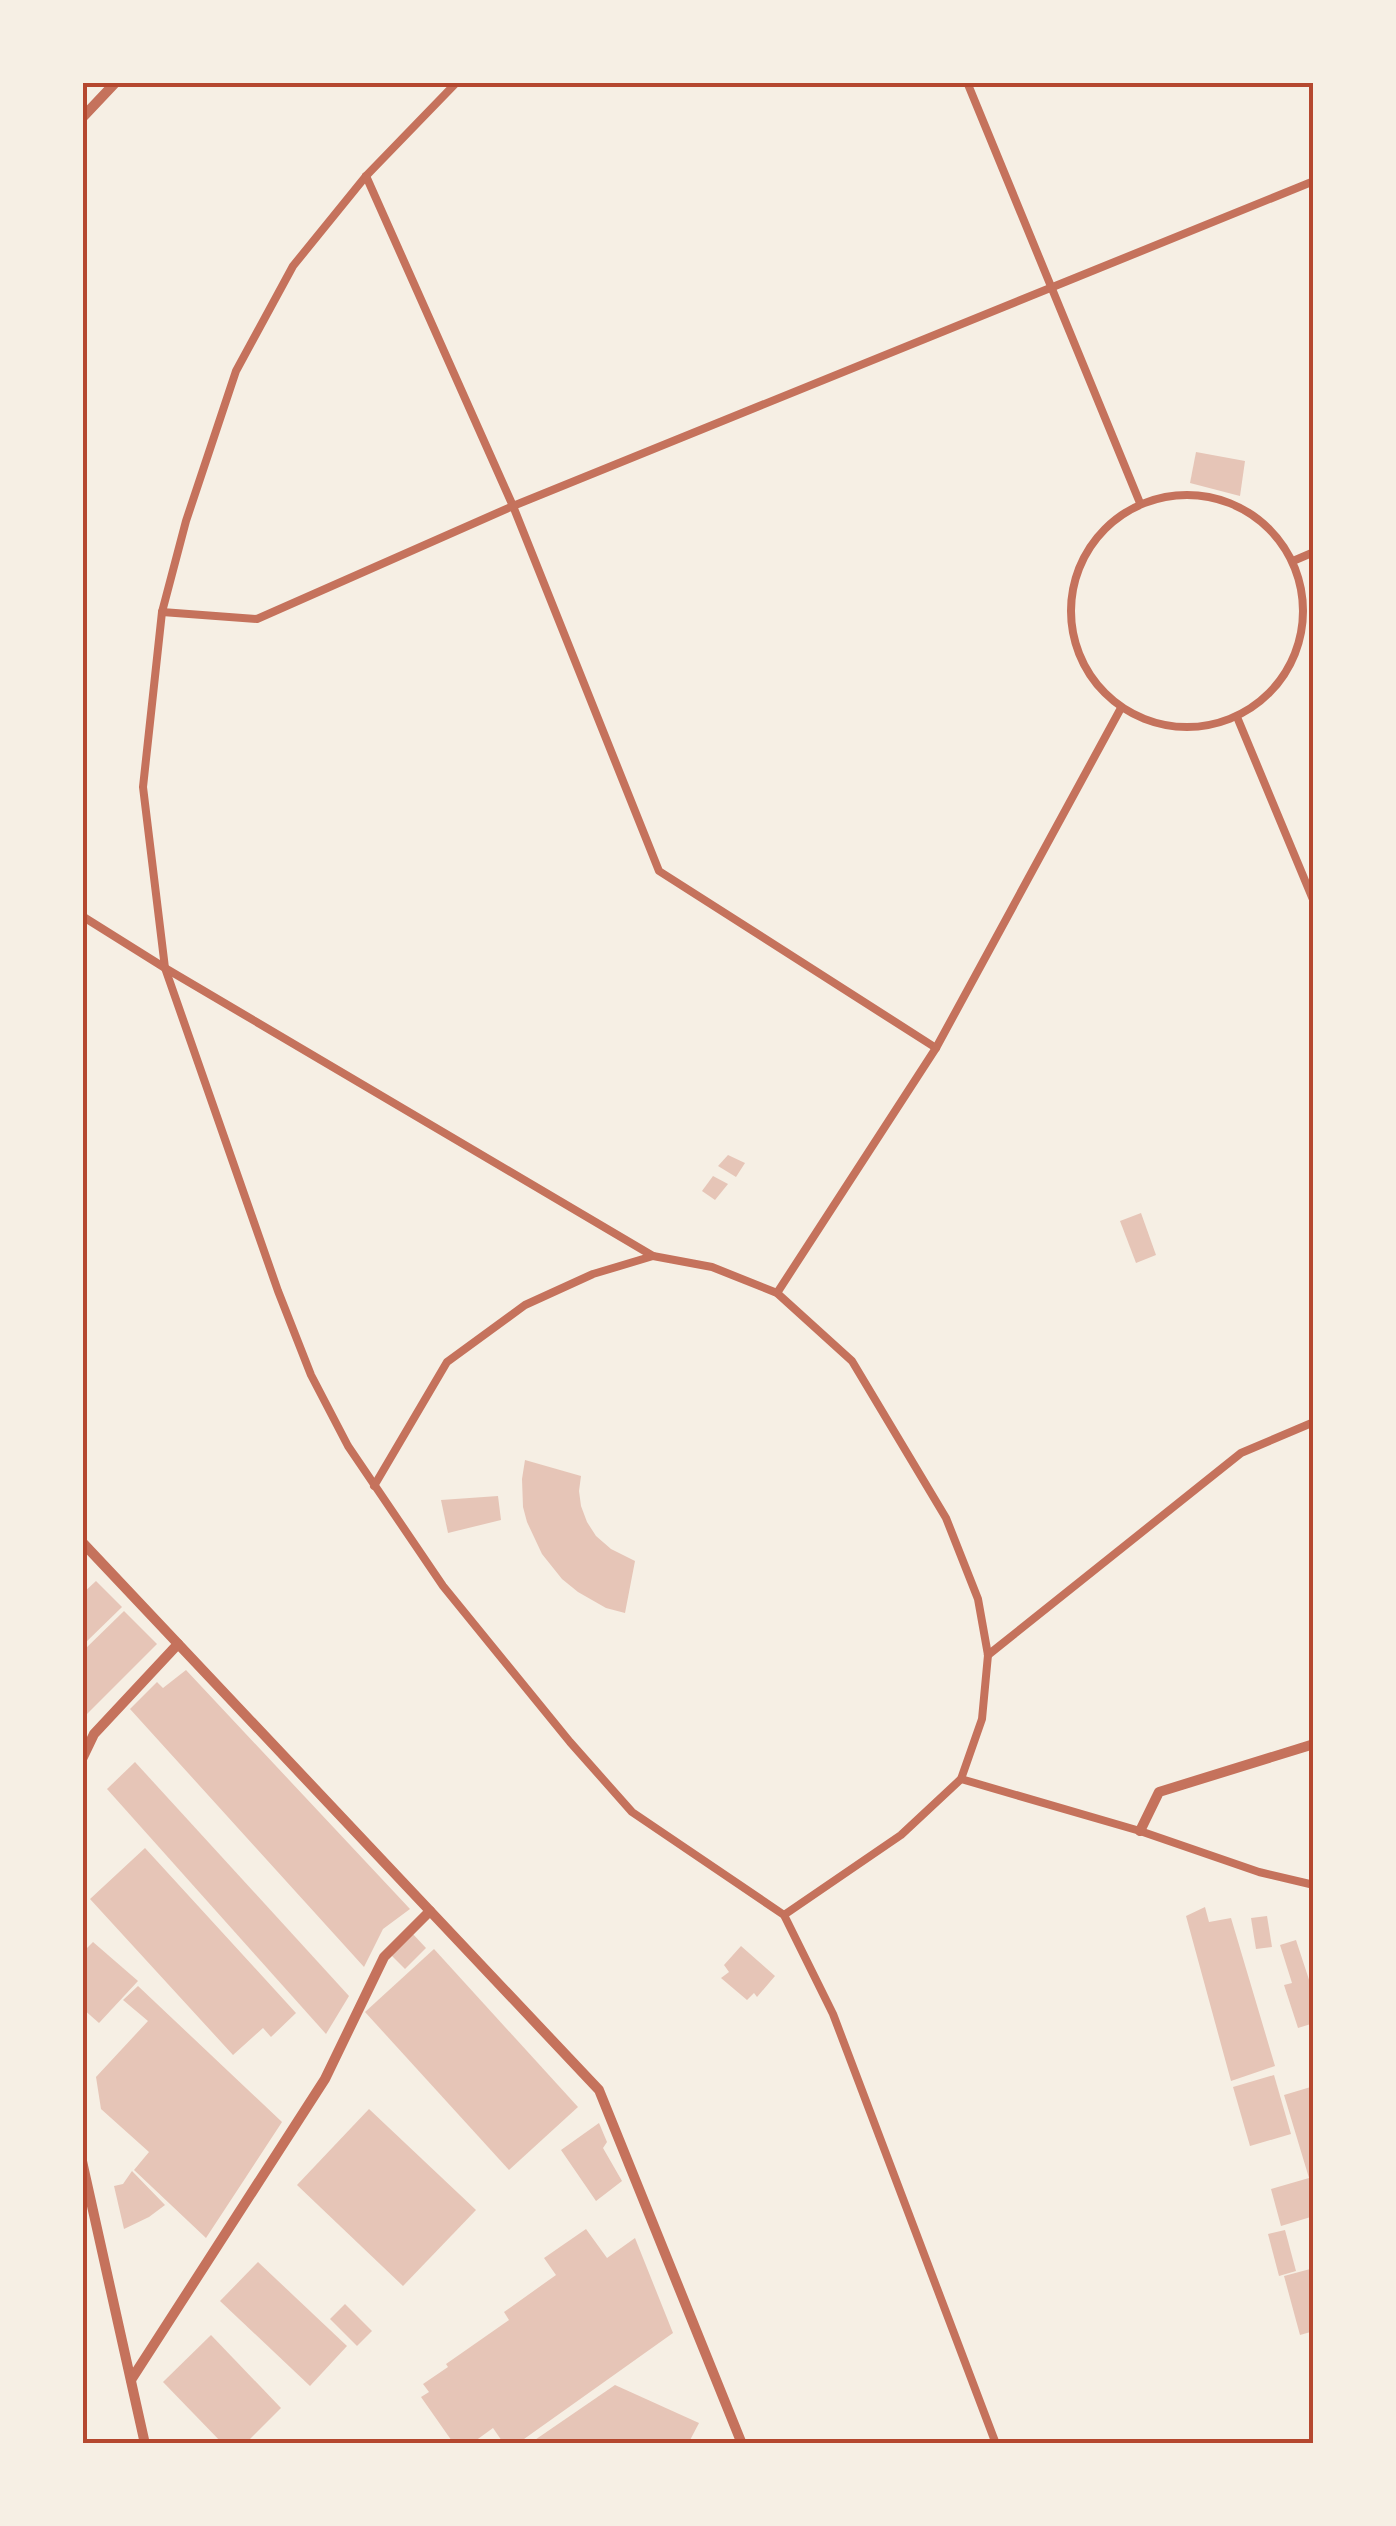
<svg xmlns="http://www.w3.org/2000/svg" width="1396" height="2526" viewBox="0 0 1396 2526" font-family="'Times New Roman',serif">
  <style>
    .building { fill: #e6c5b7 }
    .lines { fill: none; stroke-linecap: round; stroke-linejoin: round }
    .service { stroke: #c5725c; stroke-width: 8 }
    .minor { stroke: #c5725c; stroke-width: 10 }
    .neatline { fill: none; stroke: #b5482f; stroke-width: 4 }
  </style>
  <rect width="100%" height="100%" fill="#f6efe4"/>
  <!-- building -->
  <g class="building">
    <polygon points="1196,452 1245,461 1240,496 1190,483"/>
    <polygon points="728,1155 745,1163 736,1177 718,1166"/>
    <polygon points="713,1176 728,1184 715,1200 702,1191"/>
    <polygon points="1141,1213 1156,1255 1136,1263 1120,1221"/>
    <polygon points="525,1460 581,1476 579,1491 581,1506 587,1522 596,1536 611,1549 635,1561 625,1613 606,1608 578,1592 562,1579 542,1554 527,1522 523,1507 522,1479"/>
    <polygon points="498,1496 501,1520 448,1533 441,1500"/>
    <polygon points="96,1581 122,1607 82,1646 82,1594"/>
    <polygon points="124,1611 157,1644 82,1719 82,1652"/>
    <polygon points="186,1670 410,1909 383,1929 364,1967 130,1709 157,1682 163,1688"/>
    <polygon points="135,1762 349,1996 326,2034 107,1789"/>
    <polygon points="145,1848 296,2013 271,2037 263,2028 233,2055 90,1899"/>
    <polygon points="1205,1907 1209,1922 1231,1918 1275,2066 1231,2081 1186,1916"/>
    <polygon points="1267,1916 1272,1947 1256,1949 1251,1918"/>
    <polygon points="411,1932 426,1948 405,1969 390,1954"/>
    <polygon points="1296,1940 1314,1995 1314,2023 1298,2028 1284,1985 1292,1983 1280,1945"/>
    <polygon points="93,1942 138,1981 99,2023 82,2008 82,1953"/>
    <polygon points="741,1946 775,1976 757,1997 754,1993 747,2000 721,1978 729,1972 724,1965"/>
    <polygon points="434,1949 578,2107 509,2170 365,2012"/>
    <polygon points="138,1986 282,2122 206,2238 134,2170 149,2152 101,2109 96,2077 148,2021 123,2000"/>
    <polygon points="1274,2075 1291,2134 1250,2146 1233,2087"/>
    <polygon points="1314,2086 1314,2216 1281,2226 1271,2189 1309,2178 1284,2095"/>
    <polygon points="369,2109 476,2210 403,2286 297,2185"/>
    <polygon points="599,2123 607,2142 603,2148 622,2181 596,2201 561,2150"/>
    <polygon points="132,2171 165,2205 149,2217 124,2229 114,2186 123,2184"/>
    <polygon points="586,2229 607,2258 635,2238 673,2333 517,2444 504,2444 493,2428 471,2444 454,2444 421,2397 429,2392 423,2384 448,2367 446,2364 509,2320 504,2312 556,2275 544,2258"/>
    <polygon points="1285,2230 1296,2271 1279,2276 1268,2234"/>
    <polygon points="258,2262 347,2346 310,2386 220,2301"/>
    <polygon points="1314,2268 1314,2331 1300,2335 1284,2276"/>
    <polygon points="345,2304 372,2331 357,2346 330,2319"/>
    <polygon points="211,2335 281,2408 245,2444 223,2444 163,2382"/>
    <polygon points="615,2385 699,2423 688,2444 529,2444"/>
  </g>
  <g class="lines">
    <!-- service -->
    <g class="service">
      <polyline points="457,82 366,176 293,266 236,371 186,521 162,612 143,787 165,968 278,1291 311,1375 348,1446 443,1586 570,1742 632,1812 784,1915 833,2014 996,2444"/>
      <polyline points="967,82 1140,503"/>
      <polyline points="366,176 513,506 659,871 936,1048"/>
      <circle cx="1187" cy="611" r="116"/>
      <polyline points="1293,561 1314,552"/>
      <polyline points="162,612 257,619 513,506 1314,181"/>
      <polyline points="1237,717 1314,902"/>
      <polyline points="82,916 165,968 653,1256 712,1267 777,1293 852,1361 946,1518 978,1599 988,1655 982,1719 961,1779 901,1835 784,1915"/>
      <polyline points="777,1293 936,1048 1121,708"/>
      <polyline points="374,1486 447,1362 525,1305 593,1274 653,1256"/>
      <polyline points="988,1655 1241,1453 1314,1422"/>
      <polyline points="961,1779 1140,1831 1259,1872 1314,1885"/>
    </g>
    <!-- minor -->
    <g class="minor">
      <polyline points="82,118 116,82"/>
      <polyline points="82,1542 599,2090 742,2444"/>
      <polyline points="82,1759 94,1734 178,1644"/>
      <polyline points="1140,1831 1159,1792 1314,1744"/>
      <polyline points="82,2161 145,2444"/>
      <polyline points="131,2380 325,2079 384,1957 430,1911"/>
    </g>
  </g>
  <!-- border -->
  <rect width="1396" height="2526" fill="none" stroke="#f6efe4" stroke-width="170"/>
  <rect x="85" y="85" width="1226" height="2356" class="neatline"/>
</svg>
